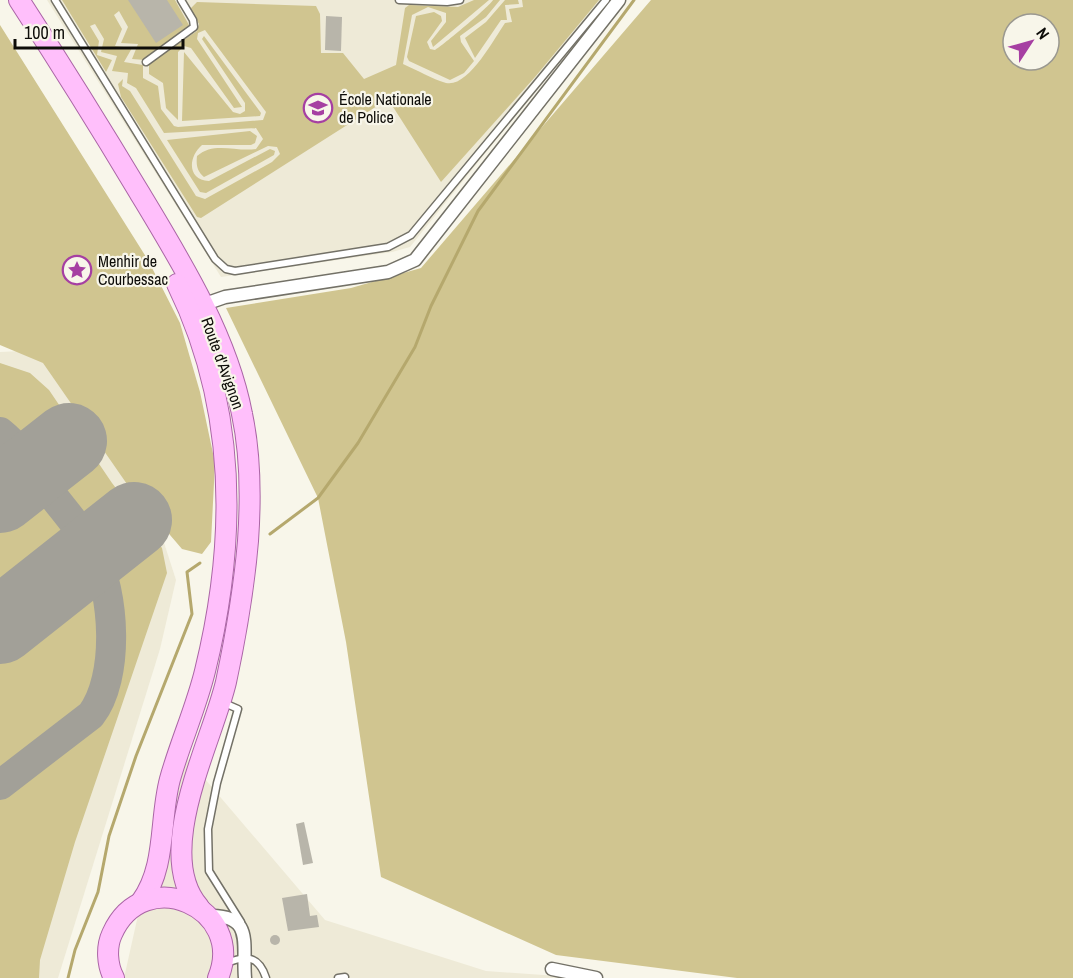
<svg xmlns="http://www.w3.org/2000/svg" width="1073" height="978" viewBox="0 0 1073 978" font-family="'Archivo Narrow',sans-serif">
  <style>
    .built { fill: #eeead7 }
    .green { fill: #d0c590; fill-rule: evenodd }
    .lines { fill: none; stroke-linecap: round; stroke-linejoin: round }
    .stream { stroke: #b5a86d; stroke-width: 3 }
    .taxiway { stroke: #a2a098; stroke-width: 30 }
    .runway { stroke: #a2a098; stroke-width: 76 }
    .building { fill: #b8b5aa }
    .lane-casing { stroke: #737167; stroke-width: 9 }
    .street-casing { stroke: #737167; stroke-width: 15 }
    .primary-casing { stroke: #aa65a5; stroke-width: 22 }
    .lane { stroke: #fff; stroke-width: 6 }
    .street { stroke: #fff; stroke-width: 12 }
    .primary { stroke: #ffbffb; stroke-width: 20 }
    .labels { text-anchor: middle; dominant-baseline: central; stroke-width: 4.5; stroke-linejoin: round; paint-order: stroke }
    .poi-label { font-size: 16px; fill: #0d0c08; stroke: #f8f6ea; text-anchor: start }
    .street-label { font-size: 16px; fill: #0d0c08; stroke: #f8f6ea }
  </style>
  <rect width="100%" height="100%" fill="#f8f6ea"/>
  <!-- built -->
  <g class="built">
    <polygon points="47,0 608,0 410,247 392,252 221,277"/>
    <polygon points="43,350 123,467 158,524 176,580 160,649 58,978 0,978 0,352"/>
    <polygon points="176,745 325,920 486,971 586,978 124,978"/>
  </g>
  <!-- green -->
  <g class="green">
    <path d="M62,0h113l14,25 -44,35 -13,-1 6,-15 -17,-1 7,-16 -9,-16 -5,4 8,14 -7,17 17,2 -8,14 19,3v13l15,8 3,23 13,17 4,1 85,-7 3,-8 -61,-82 -7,3 -1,6 45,68 -8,1 -43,-60 -7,-2 -6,6v68l-12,-12 -3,-25 -14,-9v-11l48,-32 2,-7 -9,-15 7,-7 119,4 4,8 1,39h22l21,26 32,-14 9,-57 4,-3 49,2 16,-7h15l-56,47 -2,-6 15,-19v-9l-18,-6 -16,8 -9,49c14,6 29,15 43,19 22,5 48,-44 59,-60l7,-1 -3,-13 14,-2 -1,-7h77l-64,77 -94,105 -53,-83 -187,119 -4,-1 -76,-120 -3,-13 5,-5 -1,7 8,5 66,105 9,3 67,-37 8,-8 -3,-7 -9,-1 -64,31c-7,-6 -8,-12 -7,-21 17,-15 38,-4 59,-7l7,-10 -7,-11 -92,5 -28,-45 -9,-5 1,-10 -16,-2 5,-15 -16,-4 3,-13 -9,-15 -5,2 9,15 -2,14 15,5 -6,12z"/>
    <path d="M493,0h7l-14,17 -26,19 1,6 13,19 -10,12 -14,7 -41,-19 -2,-4 9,-41 18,-4 7,4 1,5 -15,21 3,7 5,1c7,-4 55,-44 58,-50z"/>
    <polygon points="505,0 518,0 519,4 505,5 507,20 501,20 475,58 465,38 486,22"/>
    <path d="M651,0h422v978h-336l-181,-23 -175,-78 -35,-235 -28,-144 -92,-190 125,-20 70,-20zM1013,24h36v36h-36z"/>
    <polygon points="0,25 148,260 180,323 200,392 215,463 211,542 202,554 182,549 129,487 43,363 0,345"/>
    <polygon points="204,36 261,113 260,116 182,121 184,52 233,112 240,114 245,111 245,103 202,39"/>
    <path d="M250,131l7,5 -2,7 -4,2h-49c-14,12 -15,35 7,36l61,-32 5,2 -1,4 -68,38 -6,-1 -33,-52z"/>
    <polygon points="0,363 30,373 49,390 112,483 162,548 167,573 75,842 40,960 39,978 0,978"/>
  </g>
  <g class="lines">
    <!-- stream -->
    <g class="stream">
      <polyline points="270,534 318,498 358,443 415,347 431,306 478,211 634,0"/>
      <polyline points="68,978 75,950 98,892 109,836 136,756 192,614 187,572 200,563"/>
    </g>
    <!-- taxiway -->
    <path class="taxiway" d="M0,432c20,16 35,39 50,60 14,19 32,38 43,59 22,42 27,126 -2,164l-91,70"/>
    <!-- runway -->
    <g class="runway">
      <polyline points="0,495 69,441"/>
      <polyline points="0,626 134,520"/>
    </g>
  </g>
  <!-- building -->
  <g class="building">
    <polygon points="128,0 167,0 183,25 156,43"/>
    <polygon points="326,16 342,17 341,51 325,50"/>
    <polygon points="304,822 313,863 303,865 296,824"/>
    <polygon points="307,894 310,916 317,915 319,927 288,931 282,898"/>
    <circle cx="275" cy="940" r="5"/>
  </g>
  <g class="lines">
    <!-- lane casing -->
    <g class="lane-casing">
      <g id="lane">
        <polyline points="55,0 215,259 226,269 235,271 388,247 411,235 606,0"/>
        <polyline points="399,0 447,2 460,0"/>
        <polyline points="146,62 194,27 193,20 181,0"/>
        <polyline points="222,702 238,709 217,783 208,829 209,871 241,922"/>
        <path d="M226,963c21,-8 33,-7 40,15"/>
        <polyline points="338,978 345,977"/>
      </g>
    </g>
    <!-- street casing -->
    <g class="street-casing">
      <g id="street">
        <polyline points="202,305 225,297 388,272 415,260 619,0"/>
        <path d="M208,916c47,-2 34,29 37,62"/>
        <polyline points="552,969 596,978"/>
      </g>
    </g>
    <!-- primary casing -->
    <g class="primary-casing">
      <g id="primary">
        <path d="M19,0c41,63 81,127 120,192 41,68 88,143 103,222 9,42 9,84 6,127 -4,48 -12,94 -22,141 -14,60 -74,171 -27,225"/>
        <path d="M141,902c26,-36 18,-82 29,-123 10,-36 26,-71 35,-108 32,-130 32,-265 -28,-387"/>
        <path d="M114,978c-7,-13 -8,-31 -2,-44 32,-72 135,-26 106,44"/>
      </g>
    </g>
    <!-- lane -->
    <use href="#lane" class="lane"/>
    <!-- street -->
    <use href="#street" class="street"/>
    <!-- primary -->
    <use href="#primary" class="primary"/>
  </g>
  <!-- icons -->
  <defs>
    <g id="university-ring" transform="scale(1.5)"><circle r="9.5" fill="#f8f6ea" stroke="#a63fa2" stroke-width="1.5"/><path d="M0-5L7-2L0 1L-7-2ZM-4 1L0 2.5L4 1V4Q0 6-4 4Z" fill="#a63fa2"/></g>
    <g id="sight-ring" transform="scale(1.5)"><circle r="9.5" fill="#f8f6ea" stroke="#a63fa2" stroke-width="1.5"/><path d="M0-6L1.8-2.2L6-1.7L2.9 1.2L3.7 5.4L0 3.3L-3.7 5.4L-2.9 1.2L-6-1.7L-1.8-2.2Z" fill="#a63fa2"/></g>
  </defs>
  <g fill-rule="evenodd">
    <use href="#university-ring" x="318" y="108"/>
    <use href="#sight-ring" x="77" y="270"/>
  </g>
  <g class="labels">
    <!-- poi labels -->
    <g class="poi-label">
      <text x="339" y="99">École Nationale<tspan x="339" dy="18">de Police</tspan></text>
      <text x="98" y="261">Menhir de<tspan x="98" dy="18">Courbessac</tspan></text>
    </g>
    <!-- street labels -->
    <g class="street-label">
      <text transform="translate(223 363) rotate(70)">Route d'Avignon</text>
    </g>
  </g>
  <!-- north arrow -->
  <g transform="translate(1031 42) rotate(54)"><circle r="28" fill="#f8f6ea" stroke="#9a9890" stroke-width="1.5"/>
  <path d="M0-4.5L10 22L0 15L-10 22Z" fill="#a63fa2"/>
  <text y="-9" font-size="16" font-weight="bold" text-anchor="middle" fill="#0d0c08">N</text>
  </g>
  <!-- scale -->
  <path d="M15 39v9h168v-9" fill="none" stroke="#0d0c08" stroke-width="3"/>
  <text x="24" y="39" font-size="18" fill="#0d0c08" stroke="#f8f6ea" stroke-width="4.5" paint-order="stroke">100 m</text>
</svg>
